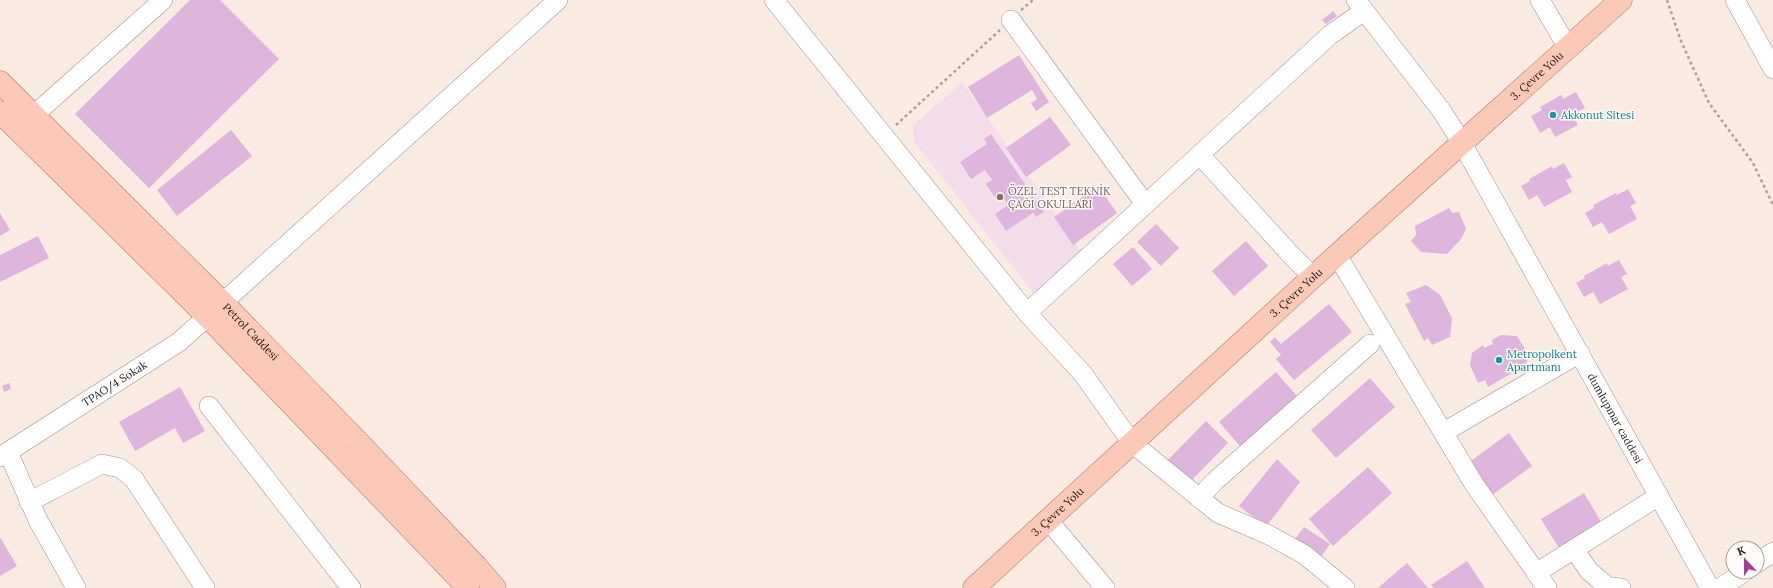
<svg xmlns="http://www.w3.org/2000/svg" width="1773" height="588" viewBox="0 0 1773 588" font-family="Lora,serif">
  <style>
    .education { fill: #f4ddea }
    .building { fill: #deb5dd }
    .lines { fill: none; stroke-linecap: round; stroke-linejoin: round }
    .minor-casing { stroke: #a0938b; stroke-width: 20 }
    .major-casing { stroke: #ae7561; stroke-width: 23 }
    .path { stroke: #aca19a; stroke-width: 2.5; stroke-dasharray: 3 3; stroke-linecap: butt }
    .minor { stroke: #fff; stroke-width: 19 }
    .major { stroke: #fcc9b8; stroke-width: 22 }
    .culture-dot { fill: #0f9aa8; stroke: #fefbf9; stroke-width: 1.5 }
    .education-dot { fill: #8d6e63; stroke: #fefbf9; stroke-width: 1.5 }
    .labels { text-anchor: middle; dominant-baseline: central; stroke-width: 3; stroke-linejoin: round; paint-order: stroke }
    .street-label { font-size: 11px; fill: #201b18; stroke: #fefbf9 }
    .culture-label { font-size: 11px; fill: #0d838f; stroke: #fefbf9; text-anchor: start }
    .education-label { font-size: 11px; fill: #785e54; stroke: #fefbf9; text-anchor: start }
  </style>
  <rect width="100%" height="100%" fill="#faebe2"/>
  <!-- education -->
  <polygon class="education" points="962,82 1082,252 1035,295 914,142 913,125"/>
  <!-- building -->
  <g class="building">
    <polygon points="190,0 220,0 279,59 149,188 75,114"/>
    <polygon points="1333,11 1337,16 1326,24 1322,20"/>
    <polygon points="1019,55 1049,102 1036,111 1031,103 1037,99 1032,90 987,118 968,87"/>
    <polygon points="1576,92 1585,108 1573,114 1578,125 1555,137 1550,127 1540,133 1531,116 1542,110 1540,107 1561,95 1563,99"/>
    <polygon points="1050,117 1071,145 1026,177 1006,148"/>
    <polygon points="231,130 252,156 177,216 157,190"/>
    <polygon points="991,134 1044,212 1036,217 1033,213 1006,231 995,214 1008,205 1002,195 996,199 986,184 992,180 985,170 971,179 960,162 987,144 984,139"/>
    <polygon points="1564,163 1572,177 1566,180 1572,192 1544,207 1537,195 1529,200 1521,186 1530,181 1529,179 1552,166 1553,169"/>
    <polygon points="1098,186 1117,213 1073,245 1054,217"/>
    <polygon points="1628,189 1636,203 1630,206 1637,219 1609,234 1602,222 1593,227 1585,213 1594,208 1593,205 1616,193 1617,195"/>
    <polygon points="1449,208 1452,213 1459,212 1466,229 1461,239 1447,254 1421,252 1411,241 1416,235 1415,226"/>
    <polygon points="0,213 10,230 0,236"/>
    <polygon points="1156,224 1179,248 1161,266 1137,242"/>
    <polygon points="38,236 49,258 0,282 0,255"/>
    <polygon points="1246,241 1268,266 1234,296 1212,271"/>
    <polygon points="1133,247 1152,269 1132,286 1113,264"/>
    <polygon points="1619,260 1627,274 1621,277 1628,289 1600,304 1593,292 1584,297 1576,283 1585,278 1584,276 1607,263 1608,266"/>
    <polygon points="1426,285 1440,295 1452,318 1450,337 1432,345 1428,338 1424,341 1405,304 1411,302 1406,293"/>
    <polygon points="1329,304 1352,332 1294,380 1276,359 1281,355 1270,342 1275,337 1281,344"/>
    <polygon points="1501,335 1517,336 1529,355 1526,365 1488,387 1485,380 1478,383 1470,365 1472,353 1483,345 1484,348 1493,344 1492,340"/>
    <polygon points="1276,372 1297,396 1240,446 1219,422"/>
    <polygon points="1370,378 1395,407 1336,458 1311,430"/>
    <polygon points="9,383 11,389 4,392 2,386"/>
    <polygon points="180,387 205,431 183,443 175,428 135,451 119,422"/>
    <polygon points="1206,421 1228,443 1186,486 1164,464"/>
    <polygon points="1509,433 1532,466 1492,495 1468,463"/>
    <polygon points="1277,459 1300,482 1266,527 1239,506"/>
    <polygon points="1368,467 1392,493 1333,546 1309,519"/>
    <polygon points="1584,493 1604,527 1562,553 1541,519"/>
    <polygon points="1304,527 1330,544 1321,557 1295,539"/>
    <polygon points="0,537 17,566 0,576"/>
    <polygon points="1467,561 1485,588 1434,588 1431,585"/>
    <polygon points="1407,563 1428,588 1378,588"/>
  </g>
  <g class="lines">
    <!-- minor casing -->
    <g class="minor-casing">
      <g id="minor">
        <polyline points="774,0 1027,313 1083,374 1132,443 1218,513 1269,535 1305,555 1345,588"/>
        <path id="s1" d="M1356,0l85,110 21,33 248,445"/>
        <polyline points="1540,0 1568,48"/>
        <polyline points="1735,0 1773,69"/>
        <polyline points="1011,20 1145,204"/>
        <polyline points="34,115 163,0"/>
        <polyline points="1200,155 1291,255 1313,277"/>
        <polyline points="1337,255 1474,484 1547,588"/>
        <polyline points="1027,313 1330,35 1364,11"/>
        <polyline points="209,406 351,588"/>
        <polyline points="1444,432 1580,353"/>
        <polyline points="8,452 38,520 76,588"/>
        <path id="s2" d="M0,457l179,-115 379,-342"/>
        <polyline points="1199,498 1215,481 1370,344"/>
        <polyline points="29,502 102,464 120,468 134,479 205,588"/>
        <polyline points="1048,520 1105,588"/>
        <polyline points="1574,549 1589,571 1608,587 1621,588"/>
        <polyline points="1757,563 1773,552"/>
        <polyline points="1536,573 1659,496"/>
        <polyline points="1720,588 1744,572"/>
      </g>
    </g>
    <!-- major casing -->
    <g class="major-casing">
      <g id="major">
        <path id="s3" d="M0,82l223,221 139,143 114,120 19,22"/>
        <polyline points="0,112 208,317 468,588"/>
        <path id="s4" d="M974,588l363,-333 284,-255"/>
      </g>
    </g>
    <!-- path -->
    <g class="path">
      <polyline points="1667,0 1681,41 1709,103 1753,163 1773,205"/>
      <polyline points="1021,10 1033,0"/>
      <polyline points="896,125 1000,30"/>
    </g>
    <!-- minor -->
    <use href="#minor" class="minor"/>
    <!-- major -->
    <use href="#major" class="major"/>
  </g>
  <!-- markers -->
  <g class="culture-dot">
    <circle cx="1553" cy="115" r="4"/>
    <circle cx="1499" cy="360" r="4"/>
  </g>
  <circle class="education-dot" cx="1000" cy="197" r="4"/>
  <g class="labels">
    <!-- street labels -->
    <g class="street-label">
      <text stroke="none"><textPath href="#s4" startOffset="761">3. Çevre Yolu</textPath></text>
      <text stroke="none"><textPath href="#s4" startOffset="437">3. Çevre Yolu</textPath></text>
      <text stroke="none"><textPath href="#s3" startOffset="354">Petrol Caddesi</textPath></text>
      <text stroke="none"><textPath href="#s2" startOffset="136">TPAO/4 Sokak</textPath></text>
      <text stroke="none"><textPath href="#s1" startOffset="493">dumlupınar caddesi</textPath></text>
      <text stroke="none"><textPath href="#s4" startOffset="113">3. Çevre Yolu</textPath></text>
    </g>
    <!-- culture labels -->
    <g class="culture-label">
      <text x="1561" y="115">Akkonut Sitesi</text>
      <text x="1507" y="354">Metropolkent<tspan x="1507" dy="13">Apartmanı</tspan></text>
    </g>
    <!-- education labels -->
    <g class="education-label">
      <text x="1008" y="191">ÖZEL TEST TEKNİK<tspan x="1008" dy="13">ÇAĞI OKULLARI</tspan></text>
    </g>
  </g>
  <!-- north arrow -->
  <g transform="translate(1745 560) rotate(338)"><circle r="19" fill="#fefbf9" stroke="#a5a19f"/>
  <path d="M0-3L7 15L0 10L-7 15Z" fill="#ab3a96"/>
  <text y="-6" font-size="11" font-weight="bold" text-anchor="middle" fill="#201b18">K</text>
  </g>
</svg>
